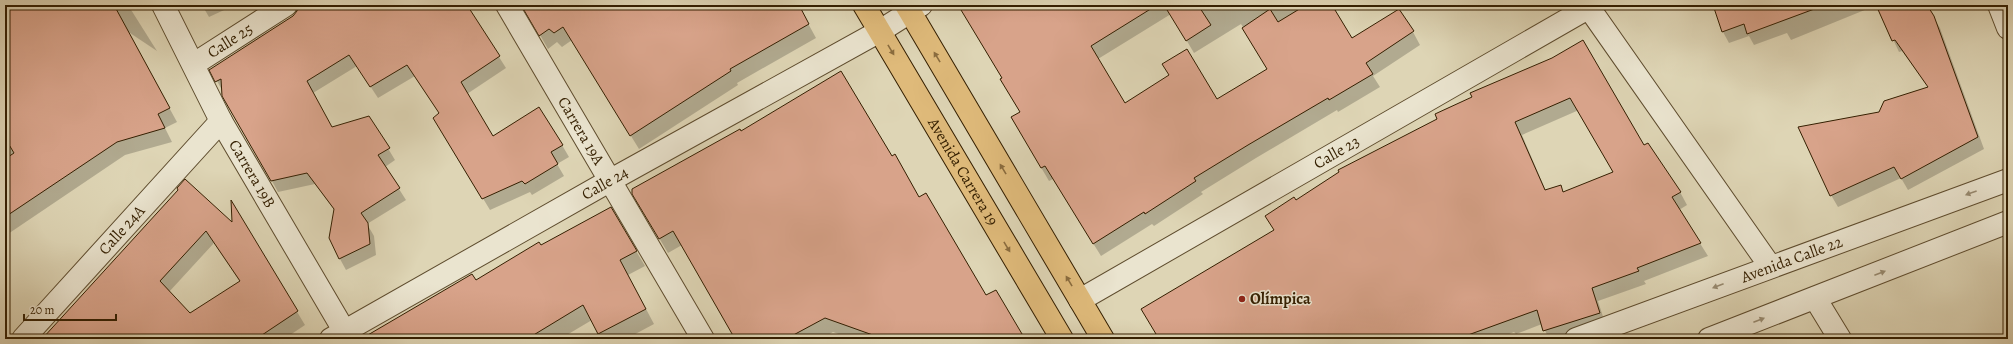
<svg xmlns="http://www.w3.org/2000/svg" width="2013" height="344" viewBox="0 0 2013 344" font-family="Alegreya,serif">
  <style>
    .shadow { fill: #0003; fill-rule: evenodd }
    .building { fill: #d8a38a; stroke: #341f01; fill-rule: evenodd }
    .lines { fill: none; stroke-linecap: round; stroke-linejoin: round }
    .minor-casing { stroke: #5e4c2e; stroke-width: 24 }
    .major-casing { stroke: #341f01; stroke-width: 24 }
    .minor { stroke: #eae4cf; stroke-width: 22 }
    .major { stroke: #dfba7a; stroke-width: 22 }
    .oneway { fill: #8a6c3e }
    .oneway2 { fill: #988b72 }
    .poi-dot { fill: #8f2418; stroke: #eae4cf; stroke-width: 1.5 }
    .labels { text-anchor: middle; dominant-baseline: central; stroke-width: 3; stroke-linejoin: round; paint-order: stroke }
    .street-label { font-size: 16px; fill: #341f01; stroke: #eae4cf }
    .poi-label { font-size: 16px; font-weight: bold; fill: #341f01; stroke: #eae4cf; text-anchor: start }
  </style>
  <rect width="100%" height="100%" fill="#ded5b5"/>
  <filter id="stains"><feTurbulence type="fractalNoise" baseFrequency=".005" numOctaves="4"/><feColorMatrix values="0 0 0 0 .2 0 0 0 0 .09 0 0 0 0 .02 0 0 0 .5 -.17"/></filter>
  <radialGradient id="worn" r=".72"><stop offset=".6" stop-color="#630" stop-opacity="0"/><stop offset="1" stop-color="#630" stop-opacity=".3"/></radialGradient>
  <!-- shadow -->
  <g class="shadow">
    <polygon points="5,5 128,5 157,51 127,31 177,122 165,128 172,142 125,155 5,236"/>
    <polygon points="202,5 235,5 209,17"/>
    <polygon points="299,5 466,5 506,68 467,94 493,138 562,145 569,157 557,164 564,176 532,195 530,192 490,210 441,129 440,114 415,76 378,98 357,66 313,93 332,128 369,117 395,160 385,167 406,200 367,224 374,236 376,255 346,270 340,259 335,211 315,184 278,192 211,70 293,16 298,11"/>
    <polygon points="523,5 798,5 816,38 737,83 738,85 639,149 572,40 562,47 557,42 548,49"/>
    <path d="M963,5h368l21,35 61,-8 7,13 -47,31 7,11 -42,25 -1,-2 -81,48 -55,34 2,2 -49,32 -2,-2 -51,32 -48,-77 -4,2 -37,-63 9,-6zM1171,14l23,39 47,-29 27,45 -51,32 -92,3 -27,-45z"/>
    <polygon points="1714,5 1926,5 1940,28 1984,149 1908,190 1901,178 1838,207 1831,195 1880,113 1929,88 1902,51 1899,52 1877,5 1791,40 1787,33 1754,45 1749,36 1729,43 1723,32"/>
    <path d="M1553,58l91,89 36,45 7,13 -8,5 29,46 -64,25 2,3 -48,17 8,25 -42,13h-15l-7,-15 -26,10 -2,-2 -17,7h-337l115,-108 21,-29 177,-104zM1579,110l36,62 -51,21 -4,-6 -14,4 -24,-56z"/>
    <polygon points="740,132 892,157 986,297 1024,339 852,339 833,332 821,339 735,339 682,245 668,253 633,194"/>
    <path d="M180,190l54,34 -2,-20 73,121 -21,14h-241zM214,243l26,39 -50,32 -21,-22z"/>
    <polygon points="611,209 645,266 628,275 654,324 626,339 602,339 592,320 560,339 394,339 476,282"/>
  </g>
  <!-- building -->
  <g class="building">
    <polygon points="5,5 114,5 170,108 158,114 165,128 117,142 5,217 5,159 14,153 5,138"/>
    <polygon points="298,5 467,5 500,56 461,82 493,136 539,107 563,145 551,152 558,164 525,184 522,181 482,199 433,118 439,113 407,65 370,87 349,55 307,81 332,127 369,116 390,148 378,155 400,188 361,213 368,223 370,244 339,259 329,238 334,209 307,173 271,181 222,96 221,79 215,82 209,70 293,16 297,11"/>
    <polygon points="521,5 799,5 809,24 730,69 731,71 630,136 563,27 554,33 549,29 539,36"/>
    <polygon points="958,5 1157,5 1091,46 1125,103 1169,75 1162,64 1187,49 1217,99 1267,69 1242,28 1270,9 1278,22 1306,5 1332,5 1352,38 1399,9 1414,31 1366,63 1373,74 1329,100 1328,98 1248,145 1194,178 1196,181 1145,214 1144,212 1093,244 1045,166 1041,168 1011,117 1020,112 1000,79 1002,78"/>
    <polygon points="1164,5 1198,5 1211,25 1186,41"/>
    <polygon points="1713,5 1817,5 1817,8 1747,34 1744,24 1722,32"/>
    <polygon points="1876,5 1927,5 1934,16 1978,137 1901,179 1894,167 1830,196 1798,127 1879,112 1884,101 1928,87 1895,40 1892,41"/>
    <path d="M1583,40l61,105 4,-2 33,49 -9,5 29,46 -64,25 2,3 -47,17 8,25 -57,18 -6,-21 -80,29h-298l-18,-30 133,-79 -9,-14 29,-19 2,3 43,-28 -1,-2 99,-51 -2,-5 37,-17 -2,-4 82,-35zM1570,98l43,74 -50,20 -2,-7 -16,5 -30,-68z"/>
    <polygon points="841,71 892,156 895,154 919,197 926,193 986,295 996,290 1025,339 884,339 825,318 786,339 735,339 673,231 659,239 632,194 632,189 740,129 741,131"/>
    <path d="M185,179l47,43 -1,-22 67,111 -42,28h-214l136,-149 -1,-2zM206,231l34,50 -50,32 -30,-32z"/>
    <polygon points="611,207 637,251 620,260 646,309 598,334 583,305 527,339 361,339 472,274 476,280 539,242 541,245"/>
  </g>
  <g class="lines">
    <!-- minor casing -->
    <g class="minor-casing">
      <g id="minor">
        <path id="s1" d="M163,5l58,116 128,218"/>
        <path id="s2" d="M507,5l196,334"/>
        <polyline points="1587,5 1770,266"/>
        <polyline points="1999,5 2008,28"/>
        <path id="s3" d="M194,64l92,-59"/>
        <polyline points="1815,298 1840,339"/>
        <path id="s4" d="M1080,300l513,-295"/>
        <path id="s5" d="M23,339l198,-218"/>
        <path id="s6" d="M331,339l280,-159 269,-149 41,-26"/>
        <path id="s7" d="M1576,339l432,-159"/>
        <polyline points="1709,339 2008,222"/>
      </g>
    </g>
    <!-- major casing -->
    <g class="major-casing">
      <g id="major">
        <path id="s8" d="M864,5l198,334"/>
        <polyline points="906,5 1103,339"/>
      </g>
    </g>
    <!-- minor -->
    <use href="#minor" class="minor"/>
    <!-- major -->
    <use href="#major" class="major"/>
  </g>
  <!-- one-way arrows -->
  <defs><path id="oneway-solid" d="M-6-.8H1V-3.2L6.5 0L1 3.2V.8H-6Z"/></defs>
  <g class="oneway">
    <use href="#oneway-solid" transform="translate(891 50) rotate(59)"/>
    <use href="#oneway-solid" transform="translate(937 57) rotate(-121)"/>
    <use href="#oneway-solid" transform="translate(1003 169) rotate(-121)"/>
    <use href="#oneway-solid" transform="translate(1007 247) rotate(59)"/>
    <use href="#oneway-solid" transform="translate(1069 281) rotate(-121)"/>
  </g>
  <g class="oneway2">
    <use href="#oneway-solid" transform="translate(1971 193) rotate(160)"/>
    <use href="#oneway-solid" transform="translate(1880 273) rotate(-21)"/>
    <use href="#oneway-solid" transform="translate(1718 286) rotate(159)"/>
    <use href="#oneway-solid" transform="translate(1759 320) rotate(-21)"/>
  </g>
  <!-- markers -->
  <circle class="poi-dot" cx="1242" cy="299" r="4"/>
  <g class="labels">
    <!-- street labels -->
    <g class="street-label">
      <text stroke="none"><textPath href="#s3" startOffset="43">Calle 25</textPath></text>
      <text stroke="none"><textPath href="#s2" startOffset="146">Carrera 19A</textPath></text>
      <text stroke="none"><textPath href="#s4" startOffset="296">Calle 23</textPath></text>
      <text stroke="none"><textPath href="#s8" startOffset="194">Avenida Carrera 19</textPath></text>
      <text stroke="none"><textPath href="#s1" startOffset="191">Carrera 19B</textPath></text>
      <text stroke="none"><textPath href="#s6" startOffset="315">Calle 24</textPath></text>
      <text stroke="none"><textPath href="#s5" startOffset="147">Calle 24A</textPath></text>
      <text stroke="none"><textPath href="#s7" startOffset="230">Avenida Calle 22</textPath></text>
    </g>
    <!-- poi labels -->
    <g class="poi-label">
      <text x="1250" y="299">Olímpica</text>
    </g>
  </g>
  <!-- margin -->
  <rect width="2013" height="344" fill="none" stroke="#ded5b5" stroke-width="20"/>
  <rect x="6" y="6" width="2001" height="332" fill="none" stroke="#341f01" stroke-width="2"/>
  <rect x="10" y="10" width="1993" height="324" fill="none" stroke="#341f01"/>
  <!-- scale -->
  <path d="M24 314v6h92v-6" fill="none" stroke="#341f01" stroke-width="2"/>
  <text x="30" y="314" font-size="12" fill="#341f01" stroke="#eae4cf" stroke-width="3" paint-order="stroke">20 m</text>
  <rect width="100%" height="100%" filter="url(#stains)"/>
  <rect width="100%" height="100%" fill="url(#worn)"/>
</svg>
